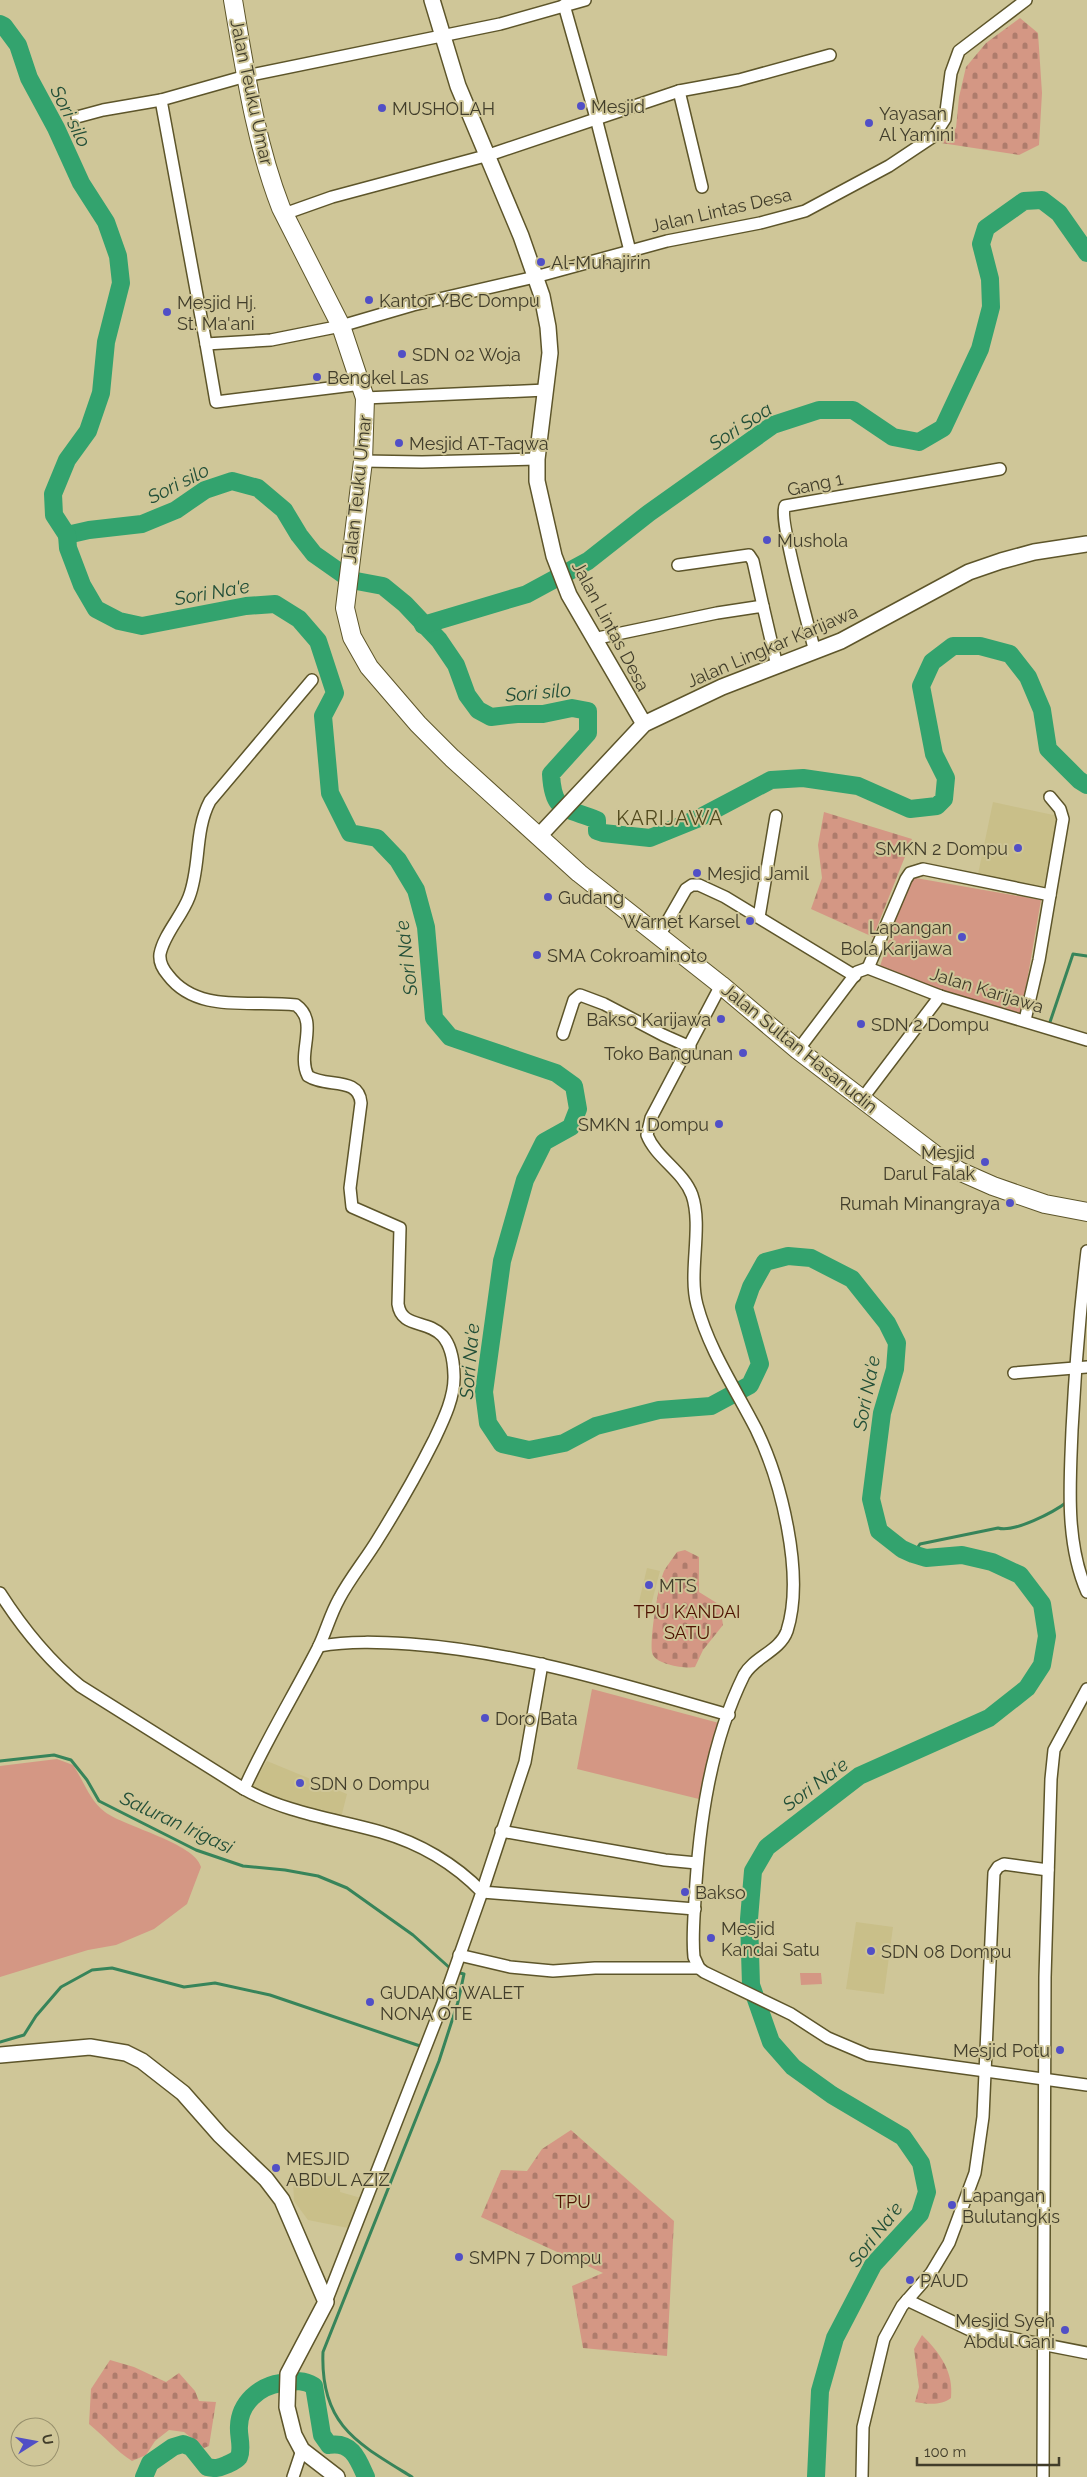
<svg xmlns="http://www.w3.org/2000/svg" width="1087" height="2477" viewBox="0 0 1087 2477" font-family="Raleway,sans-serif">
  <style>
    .built { fill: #c9bf89 }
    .grass { fill: #d49784 }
    .cemetery { fill: url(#cemetery-stones) }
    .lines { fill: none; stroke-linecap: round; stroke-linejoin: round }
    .stream { stroke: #37845a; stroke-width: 3 }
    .river { stroke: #33a36e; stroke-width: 18 }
    .minor-casing { stroke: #5d552a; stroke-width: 14 }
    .major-casing { stroke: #5d552a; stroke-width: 18 }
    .highway-casing { stroke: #5d552a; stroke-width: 20 }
    .minor { stroke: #fff; stroke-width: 11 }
    .major { stroke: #fff; stroke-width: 15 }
    .highway { stroke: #fff; stroke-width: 18 }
    .poi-dot { fill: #514fc6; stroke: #cfc698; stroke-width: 2 }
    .labels { text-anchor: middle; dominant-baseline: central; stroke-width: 4; stroke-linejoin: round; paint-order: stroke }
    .street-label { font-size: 18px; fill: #413d2a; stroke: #cfc698 }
    .poi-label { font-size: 18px; fill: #413d2a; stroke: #cfc698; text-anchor: start }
    .park-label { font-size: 18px; fill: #4e1200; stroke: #cfc698 }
    .water-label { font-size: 19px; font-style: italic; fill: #214e37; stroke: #cfc698 }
    .quarter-label { font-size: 20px; letter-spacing: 1px; fill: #51491e; stroke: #cfc698 }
  </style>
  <defs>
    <pattern id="cemetery-stones" width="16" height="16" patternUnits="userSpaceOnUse" patternTransform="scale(1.25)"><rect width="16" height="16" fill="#d49784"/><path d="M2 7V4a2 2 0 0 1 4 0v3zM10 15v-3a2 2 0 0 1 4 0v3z" fill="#ae7c6c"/></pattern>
  </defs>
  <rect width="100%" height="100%" fill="#cfc698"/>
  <!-- built -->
  <g class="built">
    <polygon points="993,802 1058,816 1042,893 977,879"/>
    <polygon points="647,1568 660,1571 649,1613 637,1610"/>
    <polygon points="267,1761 347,1794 340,1822 250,1789"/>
    <polygon points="856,1922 893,1927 884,1994 846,1989"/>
    <polygon points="341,2175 340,2192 361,2198 348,2228 308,2220 294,2201 293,2179"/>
  </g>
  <!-- grass -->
  <g class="grass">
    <polygon points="910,877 1041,900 1021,1016 877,975"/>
    <polygon points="592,1689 719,1723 703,1800 577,1769"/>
    <path d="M57,1759l16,6c11,16 16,35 32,47 20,15 90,31 96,55l-14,37 -33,25 -38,16 -28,5 -88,27v-211z"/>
    <polygon points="800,1973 821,1973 822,1984 801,1985"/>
  </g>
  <!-- cemetery -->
  <g class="cemetery">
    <polygon points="1020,18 1038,33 1042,93 1039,145 1019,155 941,143 956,128 959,97 966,67 986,43"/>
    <polygon points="824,812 912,839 873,937 811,909 822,878 818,845"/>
    <path d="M685,1550l14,7v35l21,13 3,20 -20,25 -8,17c-9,2 -37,-2 -42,-12 -5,-10 6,-73 11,-84 4,-7 9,-13 13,-19z"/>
    <polygon points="571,2130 674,2221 667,2356 583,2348 572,2286 603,2273 481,2217 501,2170 527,2171 542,2149"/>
    <path d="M922,2335c18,18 32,37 29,63 -10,8 -24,6 -36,4l4,-15 -5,-38z"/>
    <path d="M110,2360l24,7 32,15 13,-9 16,18 4,10 17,1 -7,44 -5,2 -20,-16 -15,-2 -14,11 -9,14 -14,6c-16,-10 -28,-25 -43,-37l2,-35z"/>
  </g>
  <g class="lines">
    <!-- stream -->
    <g class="stream">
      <polyline points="1049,1025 1073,954 1087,956"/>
      <path d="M913,1554l7,-10 78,-16c16,5 56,-16 69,-26"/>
      <polyline points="0,1761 54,1755 71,1760 87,1780 99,1801 196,1850 243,1866 285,1870 318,1876 347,1888 413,1935 451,1969"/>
      <polyline points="0,2042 24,2035 36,2016 61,1987 92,1970 112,1968 184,1987 215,1983 270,1995 423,2047"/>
      <path d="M412,2477c-55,-34 -92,-52 -89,-125l116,-291 19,-59 6,-28 -8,-2"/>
    </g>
    <!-- river -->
    <g class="river">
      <path d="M0,24l4,2 14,19 11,33 27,50 25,55 25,39 12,34 3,27 -15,59 -5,51 -13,38 -21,29 -14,34 1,21 13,20 22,-5 53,-6 34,-14 29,-20 27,-9 26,7 26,22 15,25 15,19 37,26 32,6 22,18 34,36 17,25 11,30 11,15 13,7 26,-3h26l29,-6 16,3v22l-37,41c2,38 13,33 46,46v11l6,2 47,5 47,-19 74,-39 32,-2 55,8 52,23 27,-3 7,-7 2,-21 -12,-24 -13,-68 11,-24 21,-16h27l30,8 18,23 14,33 6,39 31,31 8,5"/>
      <polyline points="67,535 68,548 82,585 96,609 119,621 142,626 246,606 275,604 299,619 318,641 335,693 323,716 330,793 350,833 377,838 398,860 416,890 426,927 434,1018 450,1037 556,1073 574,1086 578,1109 571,1127 544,1142 525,1180 502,1261 484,1392 488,1423 502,1444 529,1450 564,1443 596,1426 659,1410 711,1406 750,1385 760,1364 744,1307 751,1287 765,1262 788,1256 811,1258 852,1279 887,1323 897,1343 895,1369 882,1413 871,1499 879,1531 902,1549 913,1554 926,1558 962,1555 992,1562 1020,1575 1042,1604 1047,1636 1042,1665 1027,1688 989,1718 859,1776 767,1847 753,1871 749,1919 751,1985 771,2042 793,2067 832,2095 903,2137 921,2163 927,2192 920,2214 873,2265 835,2338 820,2391 816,2477"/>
      <polyline points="423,625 527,594 588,561 649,513 773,425 819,410 853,410 893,437 919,442 943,428 980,349 991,307 990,279 981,244 986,228 1024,201 1042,200 1059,213 1087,253"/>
      <path d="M144,2477l6,-14 23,-16 10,-3 8,3 16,20c8,2 12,1 19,-2 4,-2 10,-4 13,-8 4,-10 -1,-21 0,-31 1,-23 20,-40 42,-43 14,-2 21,-4 33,3l8,49 7,10c23,-4 29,14 37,32"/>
    </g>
    <!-- minor casing -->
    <g class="minor-casing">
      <g id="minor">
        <polyline points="585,0 500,24 246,76 161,100 206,344 271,340 341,326 413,305 535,277 667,241 760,223 805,211 889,166 934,136 945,119 951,73 959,51 1026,0"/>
        <polyline points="564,5 596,118 630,251"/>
        <polyline points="679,91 739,80 830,55"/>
        <polyline points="77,117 103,110 161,100"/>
        <polyline points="284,214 332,197 489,155 679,91 702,187"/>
        <polyline points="206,344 216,402 362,384"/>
        <polyline points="365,398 546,390"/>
        <polyline points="363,461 422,462 537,459"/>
        <polyline points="678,565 749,555 753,561 763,606"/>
        <polyline points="593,639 717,613 763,606 777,666"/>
        <path d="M815,652c-5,-20 -37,-135 -30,-146l215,-37"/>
        <polyline points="1050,895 1063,819 1060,809 1050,797"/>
        <polyline points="759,917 776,816"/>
        <polyline points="659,936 686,889 692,885 699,885 725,897 855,976"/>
        <polyline points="868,968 906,879 910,873 923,869 1050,895 1039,960 1025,1020"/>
        <path d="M721,985l-70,133 -4,17c9,23 36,36 45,60 11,32 -4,77 5,110 12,45 38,83 59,124 25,51 49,146 31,202 -7,20 -33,26 -43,44 -34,69 -45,149 -49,224 -1,19 -3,39 -1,58l5,11 5,4 87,42 37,24 40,17 219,30"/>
        <polyline points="563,1034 574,1000 580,995 604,1004 663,1035 690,1047"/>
        <polyline points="798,1050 857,972 868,968 940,996 1087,1040"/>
        <polyline points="862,1099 940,996"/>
        <path d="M1087,1251c-7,59 -12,119 -15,179 -2,53 -7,112 15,162"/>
        <polyline points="1014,1373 1087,1367"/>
        <path d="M0,1593c23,36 47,66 80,93l164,103c42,24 91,30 137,43 38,11 74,32 101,60l-40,113 -116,297"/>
        <path d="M319,1646c31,-5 60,-4 91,-2 109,8 214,41 319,71"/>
        <polyline points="542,1664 525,1762 482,1892 695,1909"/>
        <path d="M244,1789c22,-49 50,-94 74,-141 8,-16 12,-33 21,-49 11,-21 27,-40 39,-60 20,-32 39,-65 56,-99 9,-19 21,-43 20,-65 -2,-70 -51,-36 -56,-71l2,-76 -48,-21 -2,-19 11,-85c-2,-27 -35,-15 -53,-27 -12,-23 12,-54 -12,-71 -42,-6 -98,10 -128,-30 -5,-6 -9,-12 -8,-21 4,-20 22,-38 29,-57 12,-31 5,-66 21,-96l102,-121"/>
        <polyline points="501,1831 665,1860 697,1863"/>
        <polyline points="459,1955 510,1967 553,1971 595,1968 699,1968"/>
        <polyline points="907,2300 970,2330 1087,2353"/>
        <polyline points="293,2477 302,2450"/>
        <polyline points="862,2477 863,2427 884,2339 902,2306 931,2273 949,2243 975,2173 983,2117 994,1873 998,1867 1004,1864 1048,1870"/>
        <polyline points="1043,2477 1045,1977 1051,1779 1054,1750 1087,1689"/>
      </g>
    </g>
    <!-- major casing -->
    <g class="major-casing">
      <g id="major">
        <polyline points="432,0 458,86 521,236 542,296 548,327 550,353 537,459 537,481 554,556 569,595 644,724"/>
        <polyline points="539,836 644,724 722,687 841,641 969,572 1001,561 1034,552 1087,544"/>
        <polyline points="0,2055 90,2047 126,2053 142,2061 183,2093 220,2135 266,2179 282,2200 326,2302 288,2374 287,2407 294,2435 302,2450 337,2477"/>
      </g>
    </g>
    <!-- highway casing -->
    <g class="highway-casing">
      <path id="highway" d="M233,0c12,70 22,141 48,208l60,118 24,72 -2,63 -18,147 7,29 17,30 49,57 34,34 127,115 142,112 77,65 136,104 25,17 34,15 52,18 42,8"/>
    </g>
    <!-- minor -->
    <use href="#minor" class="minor"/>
    <!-- major -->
    <use href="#major" class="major"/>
    <!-- highway -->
    <use href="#highway" class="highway"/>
  </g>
  <!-- markers -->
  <g class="poi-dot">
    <circle cx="581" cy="106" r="5"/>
    <circle cx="382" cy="108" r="5"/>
    <circle cx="869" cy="123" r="5"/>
    <circle cx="541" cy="262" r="5"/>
    <circle cx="369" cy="300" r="5"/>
    <circle cx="167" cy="312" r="5"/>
    <circle cx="402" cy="354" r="5"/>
    <circle cx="317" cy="377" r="5"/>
    <circle cx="399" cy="443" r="5"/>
    <circle cx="767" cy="540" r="5"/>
    <circle cx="1018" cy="848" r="5"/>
    <circle cx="697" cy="873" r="5"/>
    <circle cx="548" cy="897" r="5"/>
    <circle cx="750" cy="921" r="5"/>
    <circle cx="962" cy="937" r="5"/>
    <circle cx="537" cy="955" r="5"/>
    <circle cx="721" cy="1019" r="5"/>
    <circle cx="861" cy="1024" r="5"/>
    <circle cx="743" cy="1053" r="5"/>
    <circle cx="719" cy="1124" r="5"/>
    <circle cx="985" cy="1162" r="5"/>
    <circle cx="1010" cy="1203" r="5"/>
    <circle cx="649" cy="1585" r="5"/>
    <circle cx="485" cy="1718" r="5"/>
    <circle cx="300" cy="1783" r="5"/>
    <circle cx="685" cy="1892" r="5"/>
    <circle cx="711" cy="1938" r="5"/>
    <circle cx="871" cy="1951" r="5"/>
    <circle cx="370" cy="2002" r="5"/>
    <circle cx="1060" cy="2050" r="5"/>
    <circle cx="276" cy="2168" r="5"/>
    <circle cx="952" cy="2205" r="5"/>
    <circle cx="459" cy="2257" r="5"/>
    <circle cx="910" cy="2280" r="5"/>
    <circle cx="1065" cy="2330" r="5"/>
  </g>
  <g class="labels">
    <!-- street labels -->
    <g class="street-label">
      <text transform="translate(252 92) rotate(78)">Jalan Teuku Umar</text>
      <text transform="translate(721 210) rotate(-13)">Jalan Lintas Desa</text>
      <text transform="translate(815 484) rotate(-12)">Gang 1</text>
      <text transform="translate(357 489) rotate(-84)">Jalan Teuku Umar</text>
      <text transform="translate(611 626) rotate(62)">Jalan Lintas Desa</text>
      <text transform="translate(772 646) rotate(-23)">Jalan Lingkar Karijawa</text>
      <text transform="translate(987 990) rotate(17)">Jalan Karijawa</text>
      <text transform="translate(800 1048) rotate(39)">Jalan Sultan Hasanudin</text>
    </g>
    <!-- poi labels -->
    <g class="poi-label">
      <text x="591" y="106">Mesjid</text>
      <text x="392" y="108">MUSHOLAH</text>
      <text x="879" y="113">Yayasan<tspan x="879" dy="21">Al Yamini</tspan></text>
      <text x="551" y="262">Al-Muhajirin</text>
      <text x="379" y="300">Kantor YBC Dompu</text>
      <text x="177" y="302">Mesjid Hj.<tspan x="177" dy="21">St. Ma'ani</tspan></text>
      <text x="412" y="354">SDN 02 Woja</text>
      <text x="327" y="377">Bengkel Las</text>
      <text x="409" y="443">Mesjid AT-Taqwa</text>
      <text x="777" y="540">Mushola</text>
      <text x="1008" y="848" text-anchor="end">SMKN 2 Dompu</text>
      <text x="707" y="873">Mesjid Jamil</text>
      <text x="558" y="897">Gudang</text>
      <text x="740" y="921" text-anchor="end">Warnet Karsel</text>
      <text x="952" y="927" text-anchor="end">Lapangan<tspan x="952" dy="21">Bola Karijawa</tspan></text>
      <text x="547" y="955">SMA Cokroaminoto</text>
      <text x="711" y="1019" text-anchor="end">Bakso Karijawa</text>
      <text x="871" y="1024">SDN 2 Dompu</text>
      <text x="733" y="1053" text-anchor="end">Toko Bangunan</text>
      <text x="709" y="1124" text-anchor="end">SMKN 1 Dompu</text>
      <text x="975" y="1152" text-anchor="end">Mesjid<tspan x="975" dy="21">Darul Falak</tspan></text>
      <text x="1000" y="1203" text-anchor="end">Rumah Minangraya</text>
      <text x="659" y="1585">MTS</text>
      <text x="495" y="1718">Doro Bata</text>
      <text x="310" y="1783">SDN 0 Dompu</text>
      <text x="695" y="1892">Bakso</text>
      <text x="721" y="1928">Mesjid<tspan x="721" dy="21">Kandai Satu</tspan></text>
      <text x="881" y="1951">SDN 08 Dompu</text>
      <text x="380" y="1992">GUDANG WALET<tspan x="380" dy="21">NONA OTE</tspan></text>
      <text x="1050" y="2050" text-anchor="end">Mesjid Potu</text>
      <text x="286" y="2158">MESJID<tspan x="286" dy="21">ABDUL AZIZ</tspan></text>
      <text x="962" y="2195">Lapangan<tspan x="962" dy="21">Bulutangkis</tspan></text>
      <text x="469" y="2257">SMPN 7 Dompu</text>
      <text x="920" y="2280">PAUD</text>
      <text x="1055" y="2320" text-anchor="end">Mesjid Syeh<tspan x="1055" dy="21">Abdul Gani</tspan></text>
    </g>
    <!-- park labels -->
    <g class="park-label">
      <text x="687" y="1611">TPU KANDAI<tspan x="687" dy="21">SATU</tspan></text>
      <text x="573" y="2201">TPU</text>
    </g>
    <!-- water labels -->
    <g class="water-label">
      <text transform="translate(71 116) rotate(63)">Sori silo</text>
      <text transform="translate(740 426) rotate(-33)">Sori Soa</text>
      <text transform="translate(178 483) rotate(-27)">Sori silo</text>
      <text transform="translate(212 592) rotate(-10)">Sori Na'e</text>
      <text transform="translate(538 692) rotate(-5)">Sori silo</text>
      <text transform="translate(406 958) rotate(-97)">Sori Na'e</text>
      <text transform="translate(469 1361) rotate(-85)">Sori Na'e</text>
      <text transform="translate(866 1393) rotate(-79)">Sori Na'e</text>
      <text transform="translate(815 1784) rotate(-36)">Sori Na'e</text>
      <text transform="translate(177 1822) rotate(25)">Saluran Irigasi</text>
      <text transform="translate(875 2234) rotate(-52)">Sori Na'e</text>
    </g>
    <!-- quarter labels -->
    <g class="quarter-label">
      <text x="670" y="818">KARIJAWA</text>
    </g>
  </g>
  <!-- north arrow -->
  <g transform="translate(35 2442) rotate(79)"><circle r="24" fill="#cfc698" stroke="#968f6c"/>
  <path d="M0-4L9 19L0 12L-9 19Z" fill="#514fc6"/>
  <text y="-8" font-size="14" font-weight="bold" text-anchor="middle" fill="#413d2a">U</text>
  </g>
  <!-- scale -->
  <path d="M917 2457v8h142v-8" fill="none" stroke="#413d2a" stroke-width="2.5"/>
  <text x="924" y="2457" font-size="15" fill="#413d2a" stroke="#cfc698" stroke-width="4" paint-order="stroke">100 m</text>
</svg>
